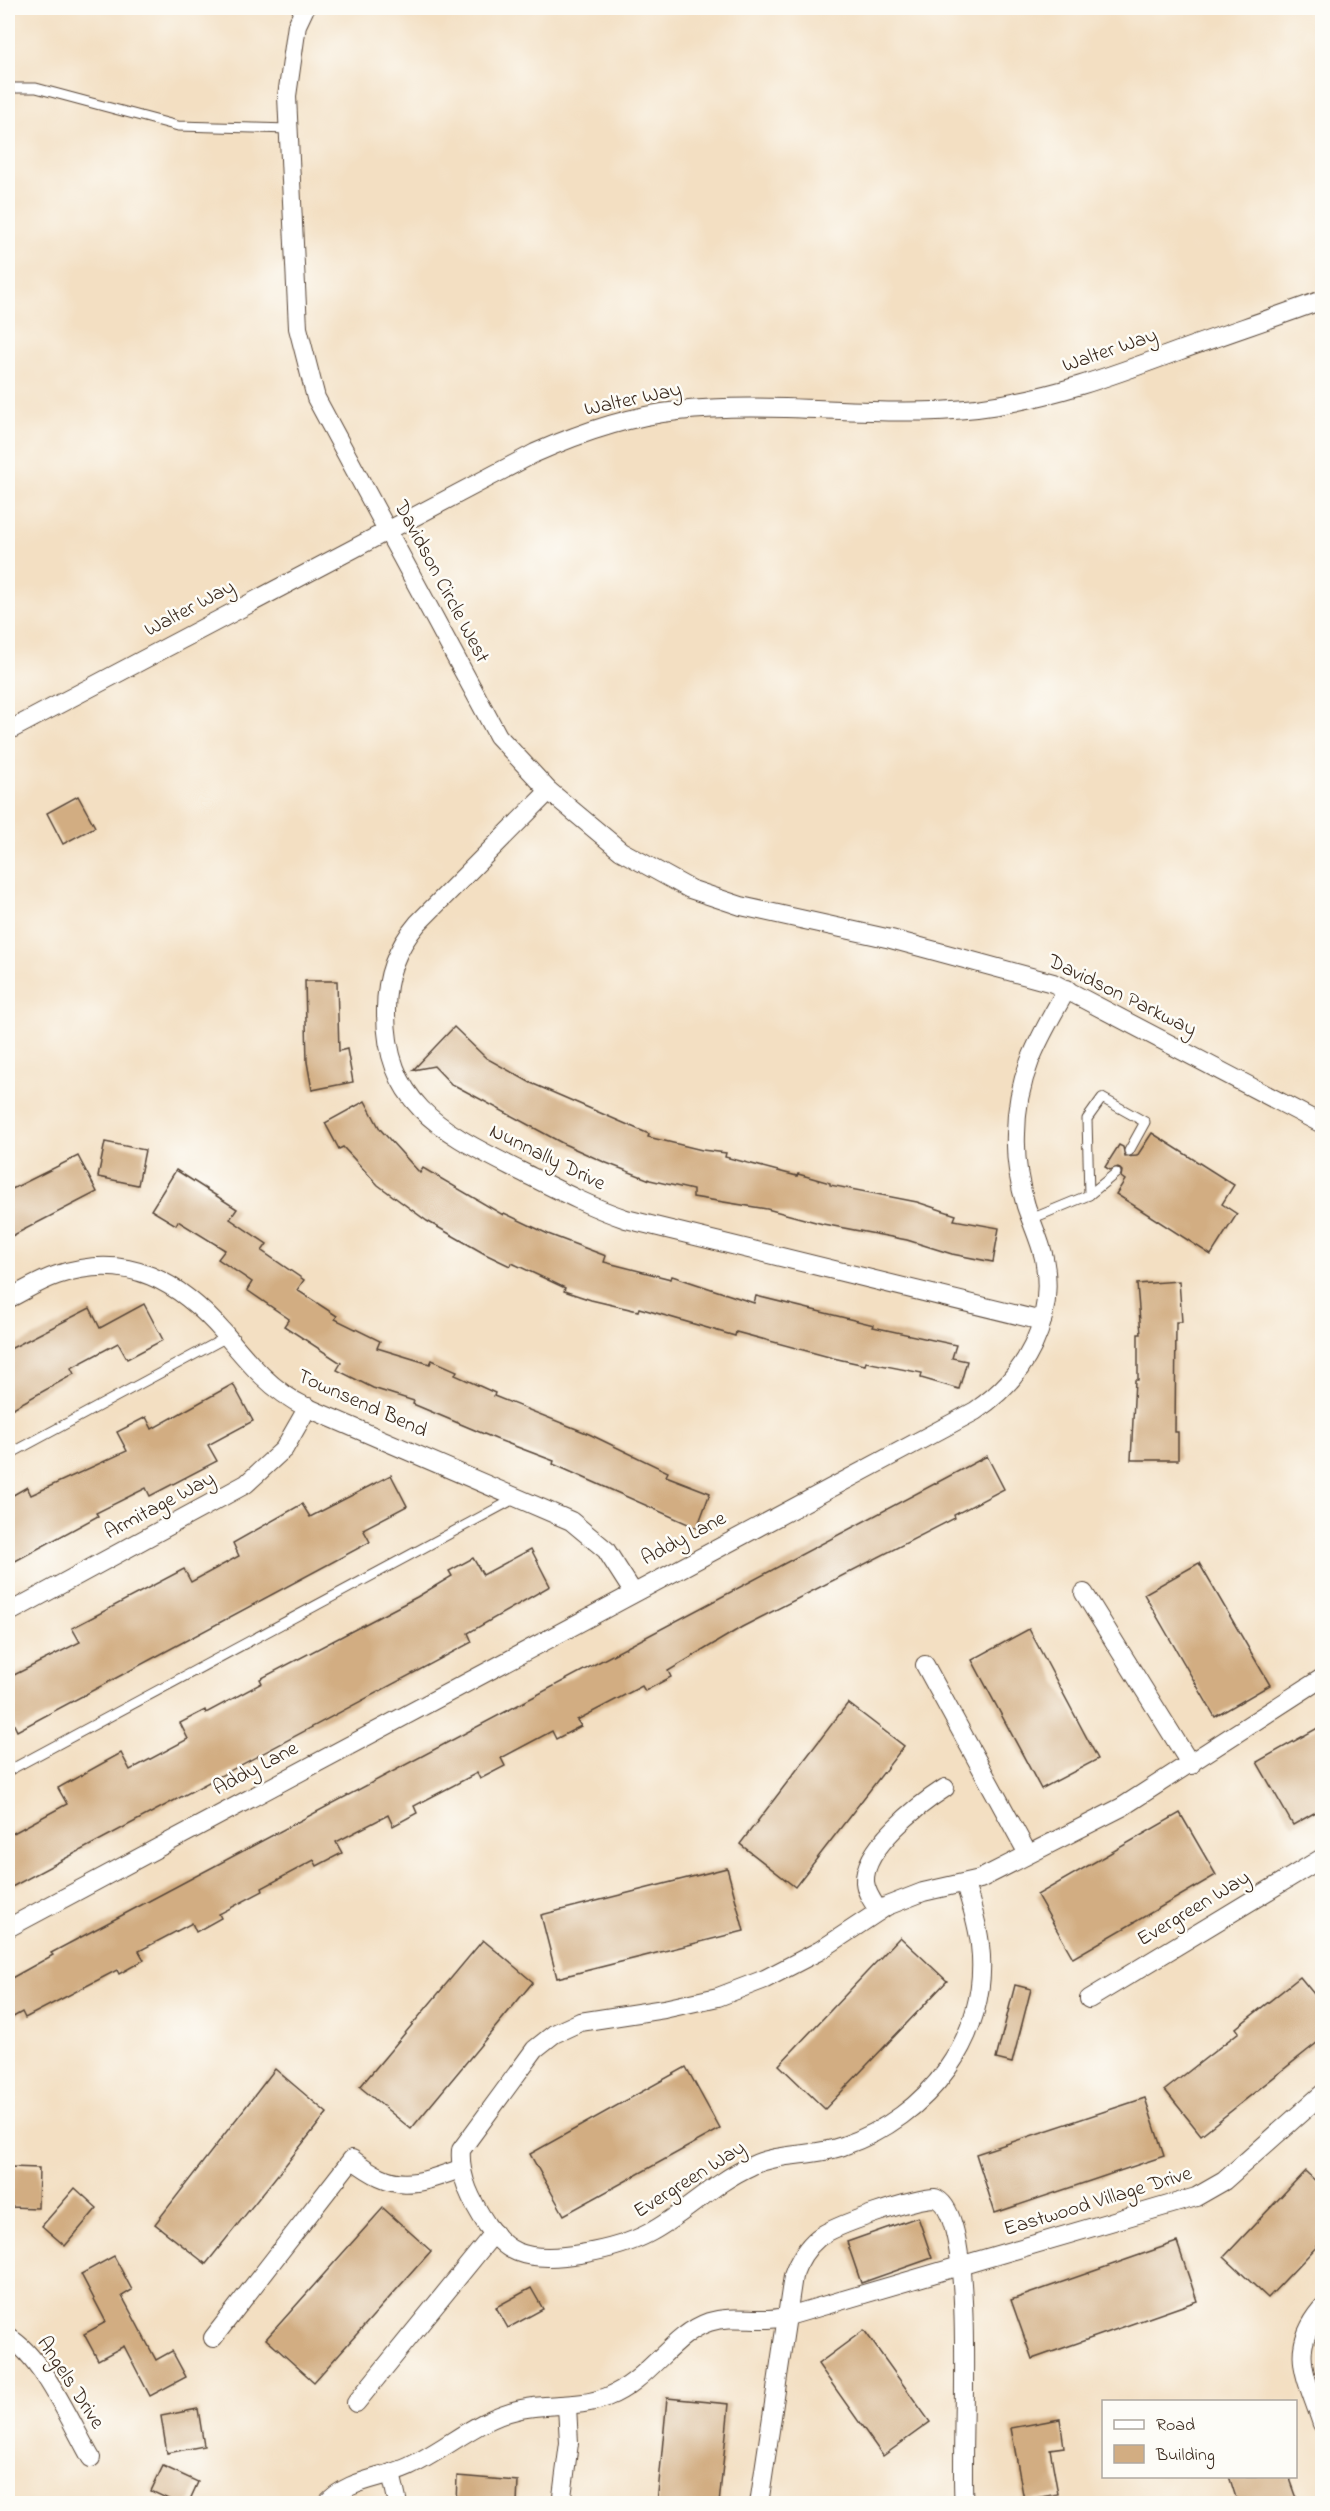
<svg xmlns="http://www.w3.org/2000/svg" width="1330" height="2511" viewBox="0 0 1330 2511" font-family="'Indie Flower',sans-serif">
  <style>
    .building { fill: #d2ad82 }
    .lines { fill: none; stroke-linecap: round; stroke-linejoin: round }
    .lane-casing { stroke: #574537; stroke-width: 11 }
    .street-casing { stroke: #574537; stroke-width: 20 }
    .lane { stroke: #fff; stroke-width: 9 }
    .street { stroke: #fff; stroke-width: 18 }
    .labels { text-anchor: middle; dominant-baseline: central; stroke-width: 5; stroke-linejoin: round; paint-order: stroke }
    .street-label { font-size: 21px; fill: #3b2a1e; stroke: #fdfcf7 }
  </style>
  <rect width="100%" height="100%" fill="#fdfcf7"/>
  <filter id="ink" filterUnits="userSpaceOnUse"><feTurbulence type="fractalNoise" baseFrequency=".0167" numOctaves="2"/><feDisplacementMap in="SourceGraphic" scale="12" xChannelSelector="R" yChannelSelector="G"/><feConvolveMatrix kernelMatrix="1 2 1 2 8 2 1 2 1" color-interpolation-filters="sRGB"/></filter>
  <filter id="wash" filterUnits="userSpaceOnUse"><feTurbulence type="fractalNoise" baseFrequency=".008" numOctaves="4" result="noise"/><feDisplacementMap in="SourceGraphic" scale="24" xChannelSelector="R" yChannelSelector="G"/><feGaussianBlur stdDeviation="1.35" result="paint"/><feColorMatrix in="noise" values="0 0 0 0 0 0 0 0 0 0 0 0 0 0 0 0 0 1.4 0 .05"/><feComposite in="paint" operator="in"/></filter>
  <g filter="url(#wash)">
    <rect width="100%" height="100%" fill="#f3dfc2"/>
    <g id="blocks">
      <!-- building -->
      <g class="building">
        <polygon points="78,796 95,827 63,844 47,813"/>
        <polygon points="305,981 337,981 339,1051 347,1049 353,1082 312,1090 307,1062"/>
        <polygon points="454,1027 486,1058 531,1083 649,1134 648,1137 702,1150 726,1153 725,1157 797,1176 798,1174 830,1183 830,1185 917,1202 956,1215 954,1220 999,1228 993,1262 952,1254 907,1240 823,1224 767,1209 693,1197 693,1190 650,1180 604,1162 564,1144 454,1085 453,1086 434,1066 413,1070"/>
        <polygon points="365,1101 380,1129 420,1173 423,1168 503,1215 504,1213 548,1234 606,1256 604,1262 671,1279 672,1276 754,1303 756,1296 874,1325 873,1327 956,1345 952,1358 967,1361 959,1389 921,1378 922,1373 866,1362 865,1365 833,1358 736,1332 735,1336 639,1308 638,1311 591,1300 564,1291 565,1288 512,1263 510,1266 485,1254 427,1221 378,1185 343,1147 339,1149 325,1123"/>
        <polygon points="1152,1133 1234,1185 1222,1204 1237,1214 1211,1255 1116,1194 1125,1180 1121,1177 1122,1171 1118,1167 1110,1170 1105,1167 1119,1145 1123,1147 1125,1157 1137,1156"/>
        <polygon points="105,1142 145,1150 138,1185 98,1177"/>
        <polygon points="78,1156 97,1192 8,1238 8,1191"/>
        <polygon points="176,1170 237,1209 230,1219 267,1244 262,1251 304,1280 297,1290 337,1316 335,1319 380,1341 377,1348 430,1364 432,1360 457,1371 455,1375 495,1393 494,1396 589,1434 668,1472 666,1476 710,1493 697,1528 553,1464 554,1461 496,1439 413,1404 414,1401 373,1388 337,1370 341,1363 284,1326 289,1319 247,1290 252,1282 218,1259 225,1250 178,1221 176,1225 151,1210"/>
        <polygon points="1179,1281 1182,1322 1176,1322 1175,1432 1178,1432 1178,1460 1131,1460 1135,1380 1138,1380 1138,1334 1141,1334 1137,1284"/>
        <polygon points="144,1304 163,1340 127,1359 118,1343 71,1368 74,1374 8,1411 8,1350 90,1308 100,1328"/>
        <polygon points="233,1384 253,1421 208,1445 217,1461 150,1496 146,1488 96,1513 98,1516 8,1565 8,1498 27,1487 31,1495 127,1451 117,1432 146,1417 152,1429"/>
        <polygon points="987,1456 1004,1489 954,1515 955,1518 742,1627 668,1671 671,1677 645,1691 642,1686 577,1720 581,1726 556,1739 552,1731 501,1758 505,1766 480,1779 477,1773 414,1806 417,1813 393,1826 388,1815 336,1842 342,1853 317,1866 314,1860 262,1888 263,1891 219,1914 221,1918 196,1932 192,1923 139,1951 144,1960 119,1974 117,1970 25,2018 22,2012 8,2020 8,1980 53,1955 51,1953"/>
        <polygon points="391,1475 407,1506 363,1529 370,1542 17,1731 8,1712 8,1678 80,1642 72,1628 184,1569 191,1582 239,1556 233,1543 302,1504 310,1517"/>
        <polygon points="531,1549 550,1586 468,1633 472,1642 8,1889 8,1836 67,1804 58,1788 121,1753 130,1770 188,1739 180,1723 205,1710 206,1713 262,1683 260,1679 417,1597 452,1576 449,1571 473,1558 483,1575"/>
        <polygon points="1199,1563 1270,1685 1215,1717 1144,1594"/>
        <polygon points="1029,1629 1098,1759 1041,1789 972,1660"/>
        <polygon points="848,1703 904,1746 795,1887 740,1844"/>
        <polygon points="1323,1725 1323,1808 1293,1825 1257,1762"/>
        <polygon points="1180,1813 1216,1875 1073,1958 1037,1895"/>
        <polygon points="727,1868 744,1931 557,1978 541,1915"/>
        <polygon points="900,1937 947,1981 825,2109 779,2065"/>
        <polygon points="483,1940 533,1982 411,2129 360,2087"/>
        <polygon points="1300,1977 1323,2005 1323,2038 1201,2135 1165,2090 1239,2032 1236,2028"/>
        <polygon points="1015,1985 1031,1989 1012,2063 996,2059"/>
        <polygon points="686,2067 720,2129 564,2215 530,2154"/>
        <polygon points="275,2069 327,2113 206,2264 155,2224"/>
        <polygon points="1145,2098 1164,2156 995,2213 976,2154"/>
        <polygon points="10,2167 39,2168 38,2208 9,2207"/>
        <polygon points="1305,2171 1323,2188 1323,2240 1268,2298 1224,2257"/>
        <polygon points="75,2188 97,2208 65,2246 42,2226"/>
        <polygon points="383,2208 431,2251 314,2382 266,2339"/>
        <polygon points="918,2217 932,2258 861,2283 847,2242"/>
        <polygon points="1177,2242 1197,2301 1032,2359 1011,2300"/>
        <polygon points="114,2256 132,2290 122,2296 156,2360 172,2351 186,2377 150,2396 124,2346 98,2360 84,2334 106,2322 81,2274"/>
        <polygon points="531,2288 543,2309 508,2328 496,2307"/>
        <polygon points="864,2330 930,2422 883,2456 818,2364"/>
        <polygon points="667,2398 729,2404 719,2504 657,2504"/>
        <polygon points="198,2409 204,2446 167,2453 161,2416"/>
        <polygon points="1060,2419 1064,2447 1050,2449 1058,2494 1024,2500 1011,2428"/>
        <polygon points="163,2466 198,2482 188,2504 179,2504 151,2491"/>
        <polygon points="457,2476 518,2481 517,2504 456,2504"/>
        <polygon points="1229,2476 1289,2476 1299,2504 1238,2504"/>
      </g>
    </g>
  </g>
  <g filter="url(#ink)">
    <use href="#blocks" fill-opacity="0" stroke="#574537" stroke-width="1.5"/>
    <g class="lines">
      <!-- lane casing -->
      <g class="lane-casing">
        <g id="lane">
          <polyline points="8,88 36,88 178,126 289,129"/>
          <polyline points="1089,1195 1116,1173"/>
          <polyline points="1031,1219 1089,1195 1087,1119 1102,1098 1145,1122 1129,1151"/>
          <polyline points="8,1455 227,1337"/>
          <polyline points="8,1771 516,1498"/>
        </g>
      </g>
      <!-- street casing -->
      <g class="street-casing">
        <g id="street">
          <polyline points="305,8 297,25 287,96 298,328 316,398 498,736 549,791 621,851 690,889 741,906 891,939 1053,983 1322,1124"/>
          <path d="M8,731l527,-278c45,-20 94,-37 143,-42 99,-11 200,8 299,-3 72,-9 137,-33 204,-58 47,-17 95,-33 141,-50"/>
          <path d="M549,791l-131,132c-22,26 -32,53 -32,87 -1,96 58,122 132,160 36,18 70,36 108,49l416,102"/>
          <path d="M8,1299c16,-8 31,-18 49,-24 71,-24 123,7 168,59 24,29 47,57 81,73l265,114 35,29 27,42"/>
          <polyline points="1084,1593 1191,1765"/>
          <polyline points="8,1613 246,1484 284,1449 308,1407"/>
          <polyline points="925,1665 1028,1854"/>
          <path d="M965,1884c6,20 13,40 15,61 11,91 -53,173 -137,201 -30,11 -63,6 -92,20 -38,17 -66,48 -102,67 -30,16 -100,32 -132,19 -13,-5 -22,-16 -30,-27 -15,-23 -28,-47 -26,-75l74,-101 19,-15 26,-12 84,-13 54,-12 47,-18 54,-28 68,-45 36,-14 57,-13 142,-72 200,-129"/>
          <path d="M879,1911c-6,-9 -13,-18 -14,-29 -2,-34 55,-78 80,-94"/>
          <path d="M8,1928l967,-517c51,-34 81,-90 69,-153 -4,-18 -12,-34 -18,-52 -7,-23 -11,-48 -10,-72 0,-58 23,-96 51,-145"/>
          <polyline points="1089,1999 1322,1858"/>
          <path d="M1322,2309c-35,42 -15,68 0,115"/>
          <path d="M8,2337c34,19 63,86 83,121"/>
          <path d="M213,2338l139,-179c43,33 60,27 108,10"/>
          <polyline points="356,2403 494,2233"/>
          <polyline points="391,2473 398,2504"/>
          <path d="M326,2504c22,-25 53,-24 82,-37 39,-18 70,-49 113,-58 29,-6 58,-1 86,-12 42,-16 64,-62 102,-75 25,-8 51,1 76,-5l411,-120 28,-16 98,-87"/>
          <polyline points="561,2504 569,2443 567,2406"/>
          <path d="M759,2504l34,-228c5,-14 13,-28 25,-38 16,-13 97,-40 117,-40 45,17 23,257 29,306"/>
        </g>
      </g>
      <!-- lane -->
      <use href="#lane" class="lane"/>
      <!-- street -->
      <use href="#street" class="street"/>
    </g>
  </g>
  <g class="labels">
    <!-- street labels -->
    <g class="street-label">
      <text transform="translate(1110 351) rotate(-19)">Walter Way</text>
      <text transform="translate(633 400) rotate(-12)">Walter Way</text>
      <text transform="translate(441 582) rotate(62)">Davidson Circle West</text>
      <text transform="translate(190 609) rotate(-28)">Walter Way</text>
      <text transform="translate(1122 996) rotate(26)">Davidson Parkway</text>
      <text transform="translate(547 1158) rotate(26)">Nunnally Drive</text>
      <text transform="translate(362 1404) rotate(24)">Townsend Bend</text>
      <text transform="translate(160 1506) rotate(-28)">Armitage Way</text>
      <text transform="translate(684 1539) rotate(-28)">Addy Lane</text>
      <text transform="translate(256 1769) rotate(-28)">Addy Lane</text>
      <text transform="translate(1194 1909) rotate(-31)">Evergreen Way</text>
      <text transform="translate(690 2180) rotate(-32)">Evergreen Way</text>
      <text transform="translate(1098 2202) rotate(-17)">Eastwood Village Drive</text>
      <text transform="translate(70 2383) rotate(57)">Angels Drive</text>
    </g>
  </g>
  <!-- margin -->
  <rect width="1330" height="2511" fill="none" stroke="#fdfcf7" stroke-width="30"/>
  <!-- legend -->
  <rect x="1102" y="2400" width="195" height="78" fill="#fdfcf7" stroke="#afa8a0" stroke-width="1.5"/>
  <rect x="1114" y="2420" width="30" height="9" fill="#ffffff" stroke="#afa8a0" stroke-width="1.5"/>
  <text x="1156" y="2430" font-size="18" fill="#3b2a1e">Road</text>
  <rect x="1114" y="2445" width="30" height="18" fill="#d2ad82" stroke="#afa8a0" stroke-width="1.5"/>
  <text x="1156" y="2460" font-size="18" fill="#3b2a1e">Building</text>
</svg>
